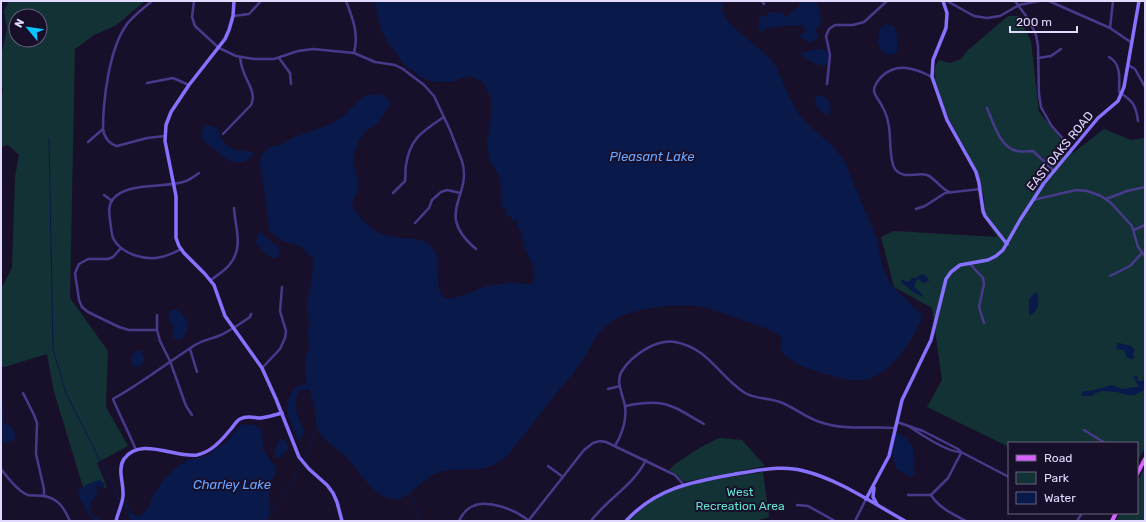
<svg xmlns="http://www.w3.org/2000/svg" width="1146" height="522" viewBox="0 0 1146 522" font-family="Rubik,sans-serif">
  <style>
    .green { fill: #133235; fill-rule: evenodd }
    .water { fill: #09194a }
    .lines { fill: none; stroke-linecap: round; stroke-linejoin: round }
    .stream { stroke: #09194a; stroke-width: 1 }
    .street { stroke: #483a8b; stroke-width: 2.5 }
    .secondary { stroke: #8771ff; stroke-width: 3.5 }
    .primary { stroke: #d861ff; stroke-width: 4 }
    .labels { text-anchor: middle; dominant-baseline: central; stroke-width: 4; stroke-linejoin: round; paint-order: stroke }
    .street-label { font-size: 12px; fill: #e3daff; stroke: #18102b }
    .park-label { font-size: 12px; fill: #61e4d4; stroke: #18102b }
    .water-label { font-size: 13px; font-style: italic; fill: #68a5ff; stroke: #18102b }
  </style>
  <rect width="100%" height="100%" fill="#18102b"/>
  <!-- green -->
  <g class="green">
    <path d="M9,1h136l-30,25 -21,9 -19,14 -5,249 38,53 -2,56 22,39 -31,17 10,24 -4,2 2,-5 -15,-1 -7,4 -29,-95 -7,-38 -43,13 -3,-1v-77l11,-21 3,-91 4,-22 -11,-10 -7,2v-51l2,-5 -2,-8v-27l6,-27 -3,-18zM16,16h24v24h-24z"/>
    <path d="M1008,16h10l13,25 8,71 34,41 31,-24 27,11 14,-2v309l-8,15v-19h-128v4l-82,-40 15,-27 -10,-72 -38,-21 -13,-50 13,-6 103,6c-4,-7 -11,-15 -12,-22 -2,-6 0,-12 -1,-18 -3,-12 -8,-25 -13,-36 -8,-21 -50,-80 -32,-101l11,3 11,-4 6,-8z"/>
    <path d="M720,438l22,2 23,26 -81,16 -8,-8 -7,-4c7,-8 40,-29 51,-32z"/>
    <polygon points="1145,467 1145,521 1116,521 1120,513 1137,513 1137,482"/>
    <path d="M763,472l6,45 -13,4h-127c8,-8 17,-16 26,-22 32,-18 73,-21 108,-27z"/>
  </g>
  <!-- water -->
  <g class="water">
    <path d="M375,1h348l-1,10 6,11 11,10 23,19 13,13 17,39 8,13 15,15 17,14 12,15 33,79 5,25 6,16 9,11 23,22 2,4c-8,23 -33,60 -59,63 -11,2 -22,-2 -33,-5 -18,-4 -36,-10 -49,-24 -1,-4 2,-8 1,-12 -4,-9 -36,-17 -46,-21 -13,-5 -28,-11 -41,-12 -26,-2 -70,2 -90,21 -12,10 -17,27 -27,40 -7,10 -16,18 -23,28 -16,20 -31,40 -47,60 -22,21 -42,11 -68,17 -18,5 -28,25 -44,27 -20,3 -39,-32 -52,-44 -9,-8 -22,-15 -27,-28 -2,-5 -1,-12 -2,-18 -1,-7 -4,-13 -6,-20l-9,1c-9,16 -3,25 4,39l-2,9 -4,2 -2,-4c-5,-15 -14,-27 -5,-42 4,-7 7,-9 15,-10l-1,-19 1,-9 3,-7 -1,-14 1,-16 -2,-6v-11l5,-24 1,-19 -12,-13 -16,-4 -15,-10 -6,-44 -4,-20 1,-13 9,-8 13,-3 9,-6 37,-13 16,-10 5,-6 16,-14 8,-1 11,2 6,7 -14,21 -10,6 -7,9 -5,12 -2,11 6,21 -2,9 -5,12c9,20 26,32 48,34 8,0 20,1 27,5 20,14 4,41 17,55 18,2 31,-10 48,-13 8,-1 19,-3 28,-2 4,0 8,2 12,1 7,-12 -4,-27 -8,-39 -2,-7 -1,-11 -6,-17v-6l-4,-2 -2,2 -1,-5 -5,-2 1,-5 -5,-2 -2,-29 -11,-21 -1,-8 -1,-9 4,-24v-18l-7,-15 -5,-4 -9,-4 -9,2 -8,4h-19l-14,-5 -5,-5 -10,-6 -9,-13 -7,-8 -7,-13 -4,-14z"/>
    <path d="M800,1h17c3,15 8,17 -2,31l4,3 -4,5 -5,3 -10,-6 5,-7 -2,-5 -21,1 -13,2 -1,-2 -2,2 -1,2 -3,2 -4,-4 2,-12 2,-1 3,3 3,-6 15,1 2,4 4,-1 3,-5 7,-5z"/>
    <path d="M886,24l8,2c3,7 6,20 2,27l-6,2 -9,-4 -3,-9 1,-13z"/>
    <path d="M817,49l8,1 4,3v3l-2,9c-9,2 -19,-5 -26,-10v-2z"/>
    <path d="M819,95c12,5 14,8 9,21 -8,-4 -13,-10 -13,-19z"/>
    <path d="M210,125l7,3c3,8 7,18 16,21 6,3 13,1 20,4v2c-8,8 -18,10 -27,4l-24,-20 -1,-3 3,-9z"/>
    <path d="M260,232l18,15 2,4 -3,6 -3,2c-8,-5 -14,-10 -18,-17l2,-8z"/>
    <polygon points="922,274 928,278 929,281 923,283 919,279 916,281 914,287 922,294 923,297 913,292 901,282 901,279 908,282 912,278 916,278"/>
    <path d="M1036,292l2,2c1,9 0,18 -9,22v-17z"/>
    <path d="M173,309c14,2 21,24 6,31l-6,-3v-11l-4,-9v-5z"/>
    <polygon points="1119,343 1131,346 1135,350 1133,354 1134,359 1127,358 1124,350 1116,349 1117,344"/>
    <polygon points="137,350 141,351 145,360 141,366 137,367 132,364 131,357"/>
    <polygon points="1133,376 1137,376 1138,381 1142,381 1145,378 1145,390 1134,395 1127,395 1117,392 1102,391 1096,393 1091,396 1082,396 1081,394 1084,391 1090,391 1112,385 1122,389 1137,387 1138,385"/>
    <path d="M1,398c6,9 0,17 4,26 8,2 12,8 9,16l-12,4 -1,-1z"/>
    <polygon points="243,424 255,425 262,430 263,448 265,453 275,467 275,473 269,489 270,512 267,521 135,521 130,519 125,504 127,503 130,513 141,517 143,513 149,506 153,495 164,479 179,465 188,460 210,455 215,449 228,441 235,431"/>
    <path d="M896,433c21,6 19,26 18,43l-3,1 -15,-9 -4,-15z"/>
    <path d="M281,439c6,2 8,6 7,11l-10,8h-3c0,-7 1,-15 6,-19z"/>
    <path d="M100,480l5,4 -2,5 -4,-5 -2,3c2,8 -3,10 -6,16 -1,3 0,8 0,11l11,7h-6l-8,-8 -11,-21 13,-9z"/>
  </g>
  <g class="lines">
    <!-- stream -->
    <g class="stream">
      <polyline points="49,138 53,349 66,393 110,480 119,501"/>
      <polyline points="304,459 314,434 318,430"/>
      <polyline points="408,493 414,502 419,521"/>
      <polyline points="270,512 278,506 302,463"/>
    </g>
    <!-- street -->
    <g class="street">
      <path d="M152,1c-9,8 -21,16 -27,26 -16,24 -22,74 -22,102 1,8 6,15 14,17l30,-8 18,-2"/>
      <path d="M194,1l-2,16 3,9 24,22 17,8 18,3h20l24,-8 15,-2 41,4 21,9 20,3 8,4 21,16 10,11 16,34 12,31c11,36 -29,52 14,88"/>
      <path d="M346,1c7,18 13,33 8,52"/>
      <polyline points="762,1 764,4"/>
      <polyline points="947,1 974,16 987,18 1000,16 1019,5 1039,1"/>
      <polyline points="1015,1 1029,20 1036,35 1038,46 1039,94 1041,107 1051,125 1072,149"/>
      <polyline points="1049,1 1110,28 1132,43"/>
      <polyline points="233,16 249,14 261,1"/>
      <polyline points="1110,28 1113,1"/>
      <path d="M1109,57c13,7 10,23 10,35 14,9 17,13 19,29"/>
      <polyline points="279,58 290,73 291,84"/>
      <polyline points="1038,58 1051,56 1061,49"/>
      <polyline points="1128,65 1135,69 1145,87"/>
      <path d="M932,77c-17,-9 -35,-15 -51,0 -3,4 -7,8 -7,13 0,6 6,11 8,16 4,7 6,14 7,21 2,11 0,34 6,42 9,11 21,3 32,6 8,3 13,13 22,17"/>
      <polyline points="147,83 173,78 189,85"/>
      <polyline points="827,84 830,55 826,36 829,29 835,25 853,25 864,22 887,1"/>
      <path d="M987,108c6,14 13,40 30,43 5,1 11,0 16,0l21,20"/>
      <path d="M223,134l28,-29c6,-12 -5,-24 -8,-35 -2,-4 -2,-8 -3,-13"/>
      <polyline points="88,142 103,129"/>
      <path d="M393,193l12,-12c1,-6 0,-11 1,-16 4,-27 17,-34 38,-48"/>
      <polyline points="104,195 112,201"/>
      <polyline points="1106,199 1127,191 1145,187"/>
      <polyline points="1033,200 1076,190 1087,191 1101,196 1111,203 1132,226 1138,247 1145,256"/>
      <polyline points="916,209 925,206 945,193 980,189"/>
      <polyline points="415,223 429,208 432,200 441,192 447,190 460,193"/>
      <polyline points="1134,230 1145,225"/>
      <polyline points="121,248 113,257 108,259 88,259 79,264 75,273 79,300 82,307 88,312 119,327 129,330 157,330"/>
      <path d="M181,249c-6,3 -13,7 -20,8 -16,4 -40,-3 -48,-19 -2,-6 -2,-12 -3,-18 -1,-7 -2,-15 3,-21 16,-18 52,-10 73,-18 5,-2 9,-5 13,-8"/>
      <polyline points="969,263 983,278 984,284 979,307 984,323"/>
      <polyline points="1110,276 1130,266 1142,253"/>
      <path d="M211,280c6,-5 14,-9 19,-16 14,-17 5,-37 4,-56"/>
      <polyline points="157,315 157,330 160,341 170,361 186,406 192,415"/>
      <polyline points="190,349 197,372"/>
      <polyline points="262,368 280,349 285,338 286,331 280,311 282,287"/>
      <polyline points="608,389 620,386"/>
      <polyline points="23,393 34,415 37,423 36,454 44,489 44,496"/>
      <path d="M625,406c11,-2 21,-4 32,-3 17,1 32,13 47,21"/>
      <polyline points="897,422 923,431 958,449 961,452 1009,477"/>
      <path d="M910,427c10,7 39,26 51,25"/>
      <polyline points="1084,430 1105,443"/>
      <path d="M615,446c7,-12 12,-26 10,-40 -2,-11 -10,-25 -3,-35 10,-16 34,-32 53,-29 34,6 44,35 70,51 11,6 24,5 35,9 14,5 26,16 40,20 25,9 50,4 75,6"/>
      <path d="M136,450c-7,-17 -16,-34 -23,-51 29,-16 54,-36 82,-54 8,-5 17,-6 26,-10 10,-5 19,-11 29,-18l1,-3"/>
      <polyline points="548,466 563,477"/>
      <path d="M1,469c6,8 18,23 27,26 5,1 11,0 16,1 15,3 20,12 26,25"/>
      <polyline points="908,495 931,495"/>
      <polyline points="931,495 948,478 961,453"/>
      <path d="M931,495c8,13 22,19 35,26"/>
      <polyline points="797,505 808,506 835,521"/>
      <polyline points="529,520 584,450 593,443 600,441 606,442 675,475 683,484"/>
      <path d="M459,521c3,-6 6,-11 12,-14 16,-9 45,3 58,14"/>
      <path d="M591,521c16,-22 43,-36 55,-61"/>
      <polyline points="855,521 866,499"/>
      <polyline points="1077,521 1082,513"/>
    </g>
    <!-- secondary -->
    <g class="secondary">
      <polyline points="234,1 233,16 229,30 225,39 189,85 171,112 166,125 165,141 176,196 176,238 179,246 184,253 205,274 214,285 225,316 262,368 276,399 299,457 309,469 327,485 333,493 337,502 342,521"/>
      <polyline points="943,1 947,13 946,28 933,60 932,77 947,120 976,172 979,183 983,211 985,216 1007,244"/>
      <polyline points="874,488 873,497 877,504"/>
      <polyline points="866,499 889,456 902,400 931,340 946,279 951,272 960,265 988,260 996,256 1003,250 1020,220 1044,183 1098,118 1118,101 1124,87 1139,1"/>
      <path d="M116,521c2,-9 7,-18 7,-26 1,-11 -6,-26 1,-36 16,-23 51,-1 73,-4 14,-3 24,-14 33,-25 3,-3 6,-9 10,-11 7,-4 14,-1 21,-1 7,-1 14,-3 21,-5"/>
      <path d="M626,521c32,-35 71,-40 115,-48 21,-3 42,-8 63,-2 34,8 70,33 101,50"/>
    </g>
    <!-- primary -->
    <g class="primary">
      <polyline points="1137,474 1145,459"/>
      <polyline points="1112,521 1116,513"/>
    </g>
  </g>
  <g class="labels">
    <!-- street labels -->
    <g class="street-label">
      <text transform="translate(1060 151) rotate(-51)">EAST OAKS ROAD</text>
    </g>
    <!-- park labels -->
    <g class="park-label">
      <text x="740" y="492">West<tspan x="740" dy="14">Recreation Area</tspan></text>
    </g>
    <!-- water labels -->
    <g class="water-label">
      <text x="652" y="156">Pleasant Lake</text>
      <text x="232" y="484">Charley Lake</text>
    </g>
  </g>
  <!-- border -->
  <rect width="1146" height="522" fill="none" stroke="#e3daff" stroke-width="4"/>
  <!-- legend -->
  <rect x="1008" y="442" width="130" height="72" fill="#18102b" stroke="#696180"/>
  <rect x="1016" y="455" width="20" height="6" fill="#d861ff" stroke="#696180"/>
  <text x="1044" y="462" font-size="12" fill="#e3daff">Road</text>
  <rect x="1016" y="472" width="20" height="12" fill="#133235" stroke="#696180"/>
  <text x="1044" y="482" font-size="12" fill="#e3daff">Park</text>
  <rect x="1016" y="492" width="20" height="12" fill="#09194a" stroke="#696180"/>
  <text x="1044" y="502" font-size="12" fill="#e3daff">Water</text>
  <!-- north arrow -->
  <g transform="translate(28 28) rotate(299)"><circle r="19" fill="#18102b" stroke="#696180"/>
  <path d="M0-3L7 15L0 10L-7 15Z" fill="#06c6ff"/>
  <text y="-6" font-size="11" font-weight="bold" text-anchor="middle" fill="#e3daff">N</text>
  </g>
  <!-- scale -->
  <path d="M1010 26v6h67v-6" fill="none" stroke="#e3daff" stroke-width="2"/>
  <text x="1016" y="26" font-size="12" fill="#e3daff" stroke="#18102b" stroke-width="3" paint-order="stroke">200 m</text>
</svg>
